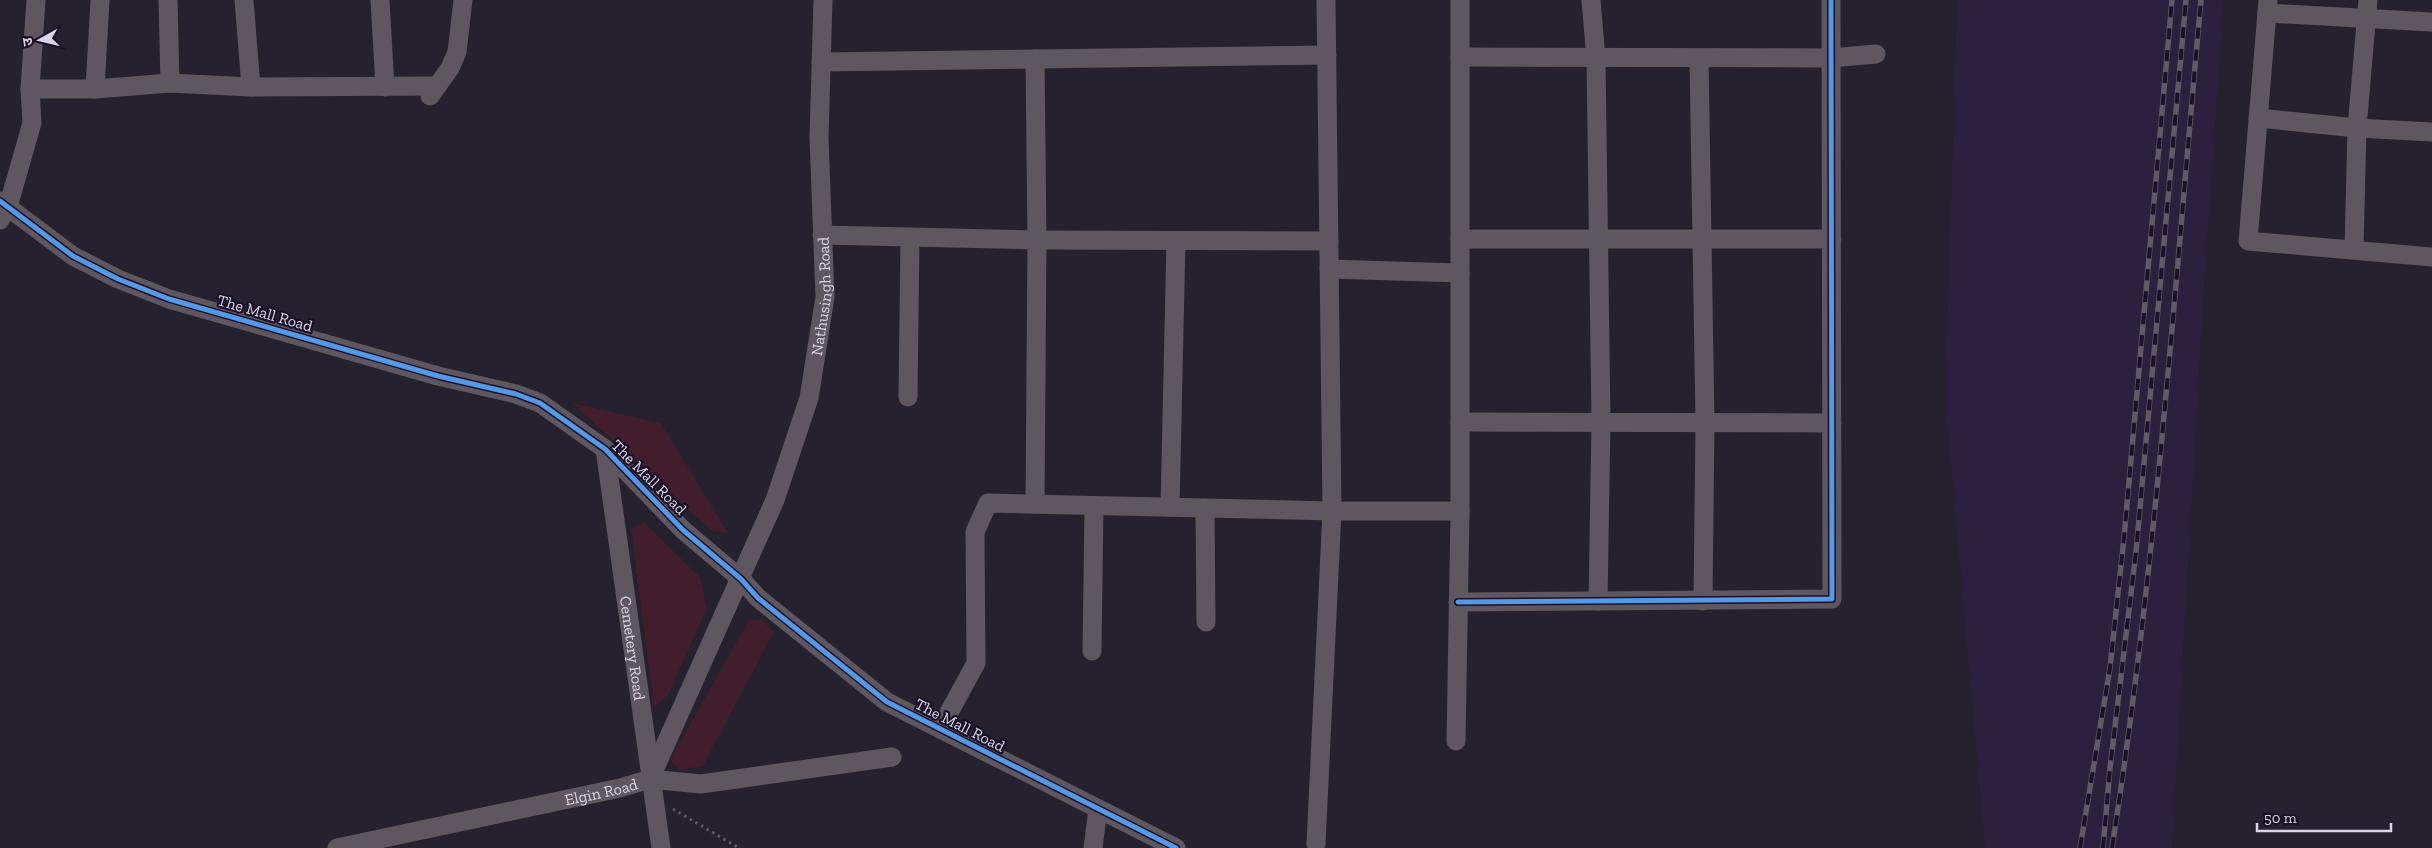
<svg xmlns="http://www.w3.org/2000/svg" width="2432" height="848" viewBox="0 0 2432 848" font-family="'Zilla Slab','Noto Sans Devanagari',serif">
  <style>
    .built { fill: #2b203d }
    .green { fill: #421d2c }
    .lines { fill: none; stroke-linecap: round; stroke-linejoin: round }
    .path { stroke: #5f5a63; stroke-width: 3; stroke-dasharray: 2.5 4; stroke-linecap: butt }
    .minor { stroke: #5e5760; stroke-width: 19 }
    .rail-casing { stroke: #5f5a63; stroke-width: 5.5 }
    .rail { stroke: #1b1229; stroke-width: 4; stroke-dasharray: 11; stroke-linecap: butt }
    .cycleway-casing { stroke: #1b1229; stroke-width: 8 }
    .cycleway { stroke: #5399e6; stroke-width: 5 }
    .labels { text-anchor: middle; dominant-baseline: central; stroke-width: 4.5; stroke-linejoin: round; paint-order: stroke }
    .street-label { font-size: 16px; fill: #dad5e6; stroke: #1b1229 }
  </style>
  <rect width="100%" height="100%" fill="#25212e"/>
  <!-- built -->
  <polygon class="built" points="1957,0 2224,0 2205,271 2172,848 1985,848 1945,400"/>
  <!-- green -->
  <g class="green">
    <polygon points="572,403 661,423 728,533 712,531"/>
    <polygon points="644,522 700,577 707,608 668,695 654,708 631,529"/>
    <polygon points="761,619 774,632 703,766 679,770 670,760 749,620"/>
  </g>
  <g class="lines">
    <!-- path -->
    <polyline class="path" points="673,809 739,848"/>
    <!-- minor -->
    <g class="minor">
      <polyline points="168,0 170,83"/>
      <polyline points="244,0 251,87"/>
      <polyline points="380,0 385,87"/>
      <polyline points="1591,0 1596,59 1601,422 1598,601"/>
      <polyline points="2268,0 2248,241 2432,257"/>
      <polyline points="2267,13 2432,22"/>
      <polyline points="1460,57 1831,58 1876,54"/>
      <polyline points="1699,58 1705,422 1703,601"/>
      <polyline points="821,62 1327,55"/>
      <polyline points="30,89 95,89 170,83 251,87 437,86"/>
      <polyline points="95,89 100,0"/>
      <polyline points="430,96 450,68 457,52 463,0"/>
      <polyline points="2258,118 2357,128 2432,132"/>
      <polyline points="0,201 73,256 118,279 169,299 438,376 516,394 540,403 605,449 683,530 741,579 758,598 887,702 1176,848"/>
      <polyline points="0,220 8,207 32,123 30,89 36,0"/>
      <polyline points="822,235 1037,240 1329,241"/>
      <polyline points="1460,239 1832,239"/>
      <polyline points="2354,249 2357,128 2368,0"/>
      <polyline points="1329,269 1460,273"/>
      <polyline points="908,397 910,237"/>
      <polyline points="1460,422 1832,423"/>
      <path id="s1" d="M605,449l56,399"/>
      <polyline points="1035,504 1037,240 1035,59"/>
      <polyline points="1170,507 1176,241"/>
      <polyline points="1205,508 1206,622"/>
      <polyline points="1458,602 1832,599 1831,0"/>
      <polyline points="1092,651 1094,506"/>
      <polyline points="940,729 976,663 975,532 988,503 1332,511 1460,511"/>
      <polyline points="1456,741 1460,511 1460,0"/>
      <path id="s2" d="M650,779l125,-279 34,-102 16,-101 -6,-159 4,-138"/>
      <polyline points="1316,844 1332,511 1326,0"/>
      <path id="s3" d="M337,848l283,-60 30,-9 51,5 191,-27"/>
      <polyline points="1093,848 1098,809"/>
    </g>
    <!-- rail casing -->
    <g class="rail-casing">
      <g id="rail">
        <polyline points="2080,848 2110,668 2124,538 2172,0"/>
        <polyline points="2103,848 2110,768 2136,552 2186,0"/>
        <path d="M2112,848c44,-281 63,-565 89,-848"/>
      </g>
    </g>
    <!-- rail -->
    <use href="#rail" class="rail"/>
    <!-- cycleway casing -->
    <g class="cycleway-casing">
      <g id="cycleway">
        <polyline points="0,201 73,256 118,279 169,299 438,376 516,394 540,403 605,449 683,530 741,579 758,598 887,702 1176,848"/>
        <polyline points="1458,602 1832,599 1831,0"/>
      </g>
    </g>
    <!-- cycleway -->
    <use href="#cycleway" class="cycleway"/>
  </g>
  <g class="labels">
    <!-- street labels -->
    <g class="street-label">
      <text stroke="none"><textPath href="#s2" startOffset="516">Nathusingh Road</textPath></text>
      <text transform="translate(265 313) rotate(16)">The Mall Road</text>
      <text transform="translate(649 477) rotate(45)">The Mall Road</text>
      <text stroke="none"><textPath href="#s1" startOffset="201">Cemetery Road</textPath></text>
      <text transform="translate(960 725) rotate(27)">The Mall Road</text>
      <text stroke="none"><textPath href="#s3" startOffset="270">Elgin Road</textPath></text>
    </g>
  </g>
  <!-- north arrow -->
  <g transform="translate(40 40) rotate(262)" stroke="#1b1229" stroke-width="4" paint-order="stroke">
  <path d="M0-4L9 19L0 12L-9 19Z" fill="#dad5e6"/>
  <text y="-8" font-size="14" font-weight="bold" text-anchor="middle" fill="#dad5e6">उ</text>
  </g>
  <!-- scale -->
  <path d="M2257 823v8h134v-8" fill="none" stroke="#dad5e6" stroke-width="2.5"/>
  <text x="2264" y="823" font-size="15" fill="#dad5e6" stroke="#1b1229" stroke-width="4" paint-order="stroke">50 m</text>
</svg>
